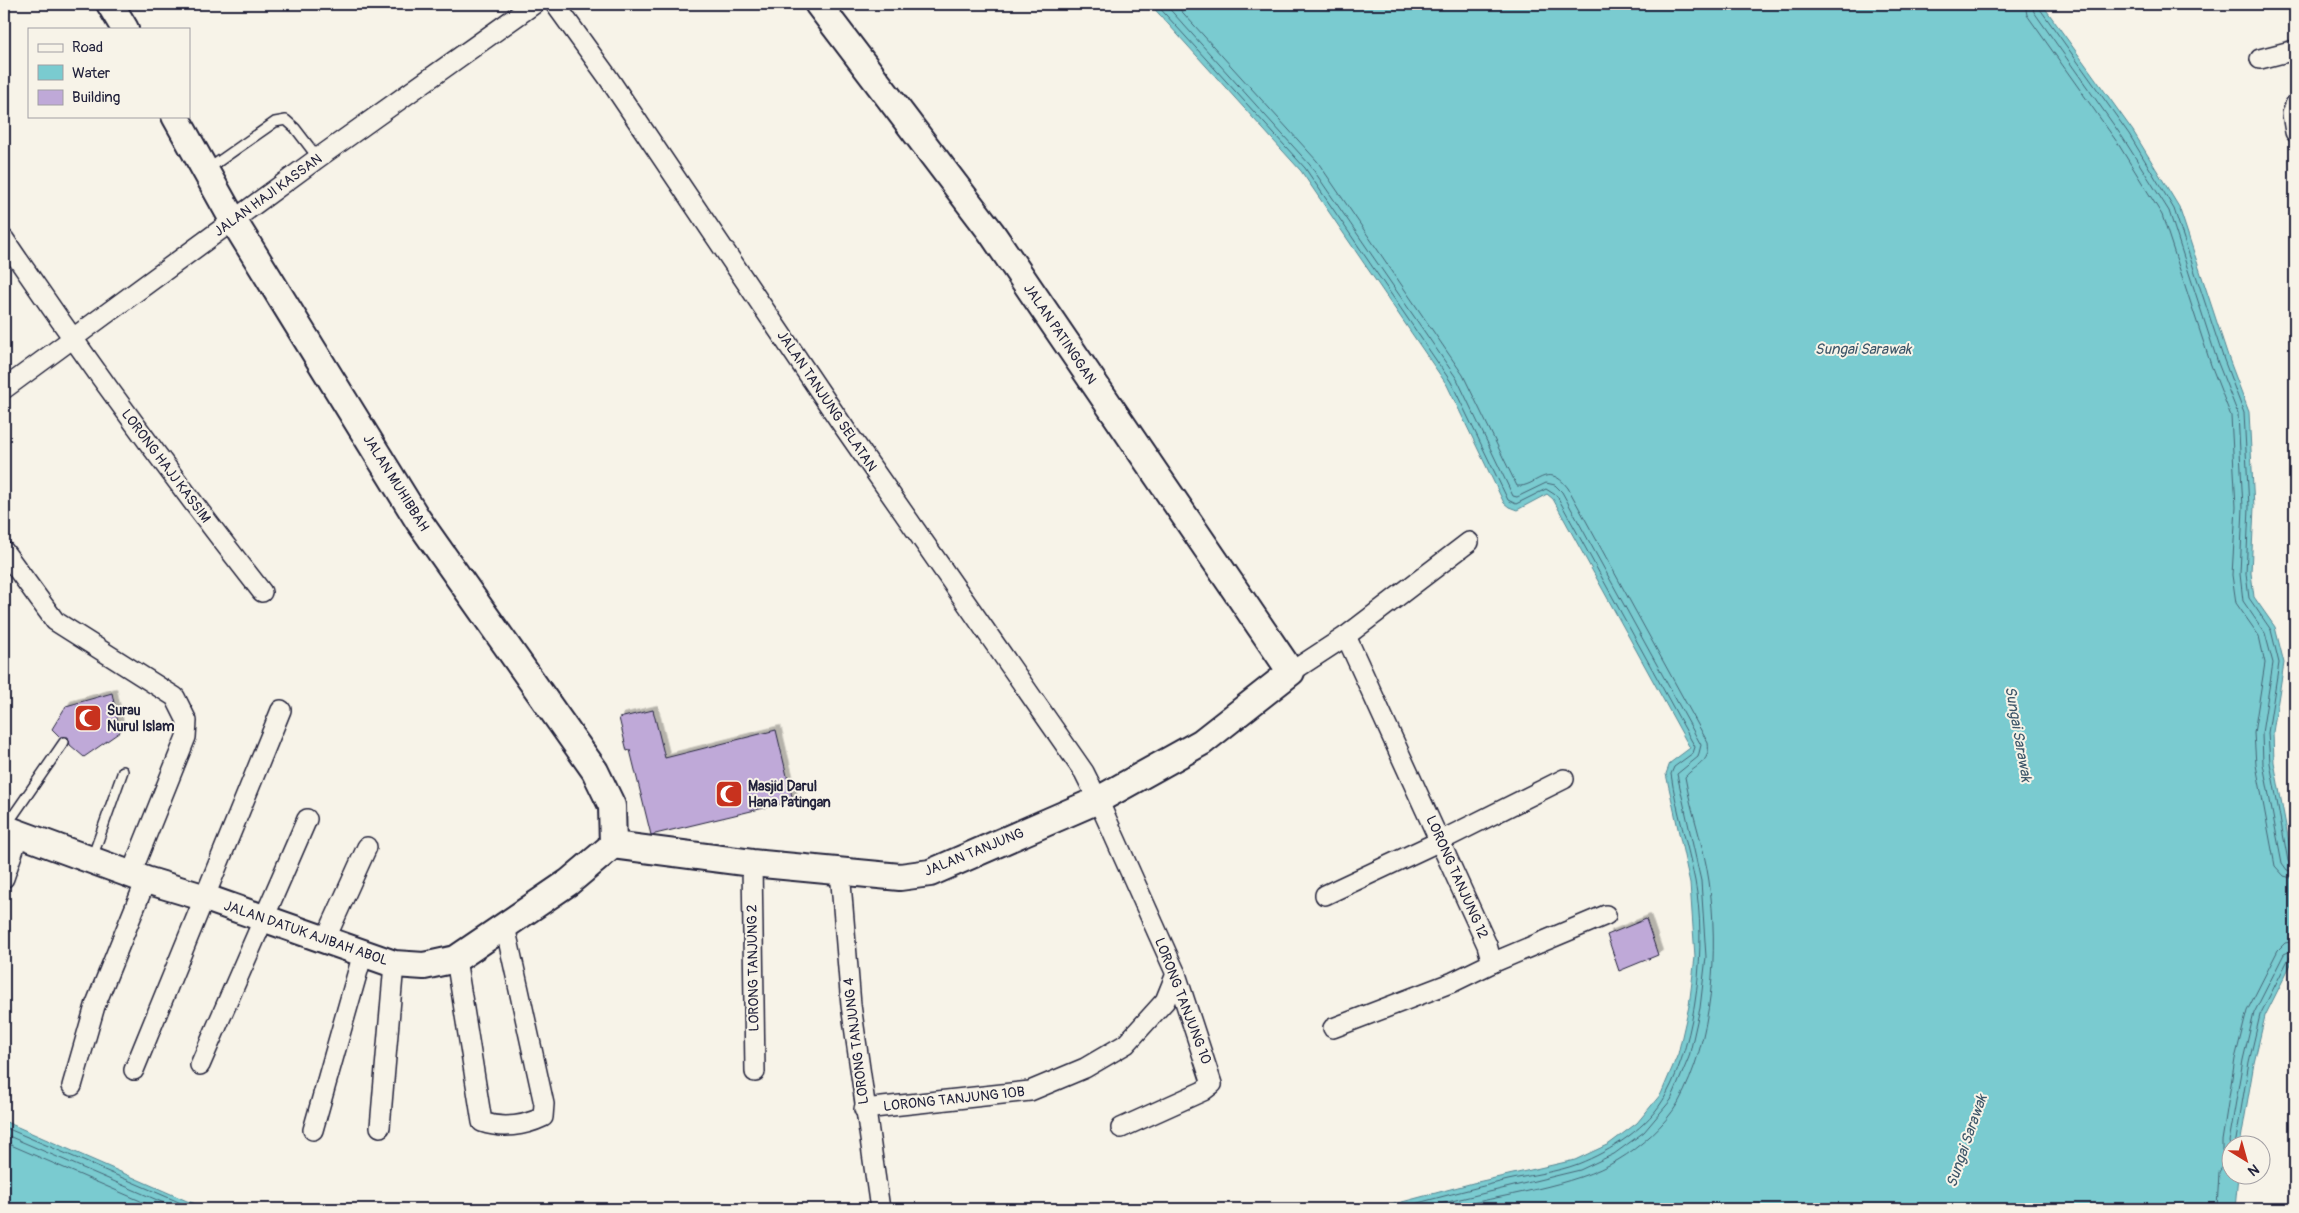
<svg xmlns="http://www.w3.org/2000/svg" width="2299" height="1213" viewBox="0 0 2299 1213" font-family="Pangolin,sans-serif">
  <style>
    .water { fill: #7acbd0; stroke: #578794 }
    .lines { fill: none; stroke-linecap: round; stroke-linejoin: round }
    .shore { stroke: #456677; stroke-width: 1 }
    .building { fill: #bfa9d8; stroke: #22223b; filter: url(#shadow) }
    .lane-casing { stroke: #22223b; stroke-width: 12 }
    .street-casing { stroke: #22223b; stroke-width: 22 }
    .secondary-casing { stroke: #22223b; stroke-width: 30 }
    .lane { stroke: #f7f3e8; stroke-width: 9 }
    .street { stroke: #f7f3e8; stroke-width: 19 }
    .secondary { stroke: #f7f3e8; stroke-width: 26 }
    .labels { text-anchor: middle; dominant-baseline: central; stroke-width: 4; stroke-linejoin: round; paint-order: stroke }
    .street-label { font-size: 14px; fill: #22223b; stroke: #f7f3e8 }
    .poi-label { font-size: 14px; font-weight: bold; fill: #22223b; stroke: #f7f3e8; text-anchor: start }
    .water-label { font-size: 15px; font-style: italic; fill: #3c5568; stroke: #f7f3e8 }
  </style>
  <defs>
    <filter id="shadow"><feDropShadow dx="4.5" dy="-4.5" stdDeviation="0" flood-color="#0004"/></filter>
  </defs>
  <rect width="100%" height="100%" fill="#f7f3e8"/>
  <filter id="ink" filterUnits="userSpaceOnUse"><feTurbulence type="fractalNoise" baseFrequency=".02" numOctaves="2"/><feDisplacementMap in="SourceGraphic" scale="10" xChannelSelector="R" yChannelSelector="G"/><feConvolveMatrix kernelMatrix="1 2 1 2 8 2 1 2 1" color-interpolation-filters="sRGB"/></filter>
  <g filter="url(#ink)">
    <!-- water -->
    <g class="water">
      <polygon points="1150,4 2042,4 2133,131 2179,207 2229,359 2249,412 2254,507 2251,573 2254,597 2275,627 2284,663 2273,732 2274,762 2295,874 2295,956 2265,1016 2254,1063 2240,1145 2232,1146 2232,1176 2238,1176 2235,1209 1376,1209 1473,1183 1575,1160 1609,1144 1637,1123 1661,1094 1678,1054 1689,1006 1695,957 1690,883 1666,774 1670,763 1690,748 1553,499 1547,494 1517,510 1509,507 1504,503 1447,385 1301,171"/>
      <polygon points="4,1121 187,1201 211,1209 4,1209"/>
    </g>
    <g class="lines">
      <!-- shore -->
      <g class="shore">
        <path d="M1156,4l149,164 146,214 57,118 8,4 30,-15 11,7 138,251 -2,6 -19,14 -3,7c5,36 17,71 24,107 12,63 2,158 -29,214 -17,32 -55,56 -88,69 -21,8 -47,11 -70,16 -38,9 -75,19 -113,29"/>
        <polyline points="1165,4 1310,165 1457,379 1513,496 1517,497 1546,483 1555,485 1562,492 1701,745 1698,757 1677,774 1701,881 1706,957 1700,1008 1689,1057 1671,1100 1644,1132 1614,1154 1580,1170 1419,1209"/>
        <path d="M1175,4l142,157 146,214 54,111c19,2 30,-26 51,2l140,255c3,20 -13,22 -23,34 6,35 19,69 24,104 10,69 4,159 -31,222 -13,22 -38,44 -60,57 -44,27 -119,35 -170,49"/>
        <polyline points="2025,4 2027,15 2117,142 2162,215 2211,365 2231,416 2236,507 2232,575 2236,603 2259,636 2265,663 2254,733 2256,765 2275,866 2284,876 2295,879"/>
        <polyline points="2032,4 2034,12 2123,138 2169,211 2218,363 2238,414 2243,507 2240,574 2243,601 2265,633 2273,663 2262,733 2263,764 2282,863 2287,870 2295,872"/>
        <polyline points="2038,4 2040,9 2129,134 2174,209 2224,360 2244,413 2249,507 2246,574 2249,598 2271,630 2279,663 2268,733 2270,763 2288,861 2291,865 2295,866"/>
        <polyline points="4,1127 195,1209"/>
        <polyline points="4,1134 178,1209"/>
        <polyline points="4,1142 159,1209"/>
        <polyline points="2235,1146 2249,1062 2260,1015 2289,958 2295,955"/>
        <polyline points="2232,1152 2229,1142 2243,1060 2254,1013 2284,954 2295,949"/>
        <polyline points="2217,1209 2219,1172 2227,1160 2222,1150 2222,1141 2235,1059 2247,1011 2278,950 2285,943 2295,941"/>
      </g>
    </g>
    <!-- building -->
    <g class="building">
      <polygon points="112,693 120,732 84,757 70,745 68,737 60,737 52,729 66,706"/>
      <polygon points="653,710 665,758 776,730 793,801 651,835 630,750 627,751 619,718"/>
      <polygon points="1646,919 1658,955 1619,971 1607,935"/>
    </g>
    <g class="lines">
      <!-- lane casing -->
      <g class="lane-casing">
        <g id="lane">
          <polyline points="208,169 275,122 286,120 295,128 318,158"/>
          <polyline points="6,826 64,742"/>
          <polyline points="92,858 123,771"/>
        </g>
      </g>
      <!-- street casing -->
      <g class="street-casing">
        <g id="street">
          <polyline points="555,4 607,76 841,423 1084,772 1098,800 1176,974 1212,1084 1203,1091 1121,1128"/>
          <polyline points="2260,59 2295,50"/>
          <polyline points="2295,105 2292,114 2295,132"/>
          <path d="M4,239c82,121 168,238 258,353"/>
          <polyline points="4,389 318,158 534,4"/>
          <polyline points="4,551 55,621 175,697 187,721 186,737 131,874"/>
          <polyline points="1291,672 1346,636 1469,542"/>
          <polyline points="752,863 755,1072"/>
          <polyline points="840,871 851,1005 880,1209"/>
          <polyline points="4,878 19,834"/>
          <polyline points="1325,895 1440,841 1564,779"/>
          <polyline points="325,940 367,847"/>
          <path d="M456,959l26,163c20,7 42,4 61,-5l1,-13 -39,-178"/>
          <polyline points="1492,963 1606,915"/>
          <polyline points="1333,1028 1453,982 1492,963 1487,945 1346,636"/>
          <polyline points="200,1065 307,819"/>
          <polyline points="134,1070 281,710"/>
          <polyline points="72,1086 95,1006 146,880"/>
          <polyline points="864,1109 1030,1091 1085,1068 1126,1044 1165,1001 1176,974"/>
          <polyline points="380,1127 394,964"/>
          <polyline points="313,1130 363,953"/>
        </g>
      </g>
      <!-- secondary casing -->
      <g class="secondary-casing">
        <g id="secondary">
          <polyline points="110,4 125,29"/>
          <polyline points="175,116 233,220 418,520 595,771 612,806 613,845"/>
          <polyline points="4,828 146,880 206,898 394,964 424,966 456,959 569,882 613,845"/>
          <polyline points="613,845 752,863 900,877 930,873 1098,800 1202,742 1291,672 991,232 818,4"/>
        </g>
      </g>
      <!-- lane -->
      <use href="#lane" class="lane"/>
      <!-- street -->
      <use href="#street" class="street"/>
      <!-- secondary -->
      <use href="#secondary" class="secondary"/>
    </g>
  </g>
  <!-- icons -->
  <defs>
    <g id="mosque-square" transform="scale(1.4375)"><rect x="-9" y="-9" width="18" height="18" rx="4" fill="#c8321e" stroke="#f7f3e8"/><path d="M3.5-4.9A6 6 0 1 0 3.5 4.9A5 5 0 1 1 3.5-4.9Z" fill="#fff"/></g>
  </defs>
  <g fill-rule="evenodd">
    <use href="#mosque-square" x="88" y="718"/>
    <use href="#mosque-square" x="729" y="794"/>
  </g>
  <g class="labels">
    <!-- street labels -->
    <g class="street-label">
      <text transform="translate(268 195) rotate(-36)">JALAN HAJI KASSAN</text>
      <text transform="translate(1060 334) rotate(56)">JALAN PATINGGAN</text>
      <text transform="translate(827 401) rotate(56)">JALAN TANJUNG SELATAN</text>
      <text transform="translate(166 466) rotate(53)">LORONG HAJJ KASSIM</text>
      <text transform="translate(396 483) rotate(58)">JALAN MUHIBBAH</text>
      <text transform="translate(974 852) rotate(-22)">JALAN TANJUNG</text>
      <text transform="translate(1457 877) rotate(66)">LORONG TANJUNG 12</text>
      <text transform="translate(306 933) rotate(19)">JALAN DATUK AJIBAH ABOL</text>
      <text transform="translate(753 968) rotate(-91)">LORONG TANJUNG 2</text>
      <text transform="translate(1183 1001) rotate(69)">LORONG TANJUNG 10</text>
      <text transform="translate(856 1041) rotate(-97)">LORONG TANJUNG 4</text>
      <text transform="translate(954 1099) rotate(-6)">LORONG TANJUNG 10B</text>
    </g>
    <!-- poi labels -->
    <g class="poi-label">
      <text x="107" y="710">Surau<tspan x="107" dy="16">Nurul Islam</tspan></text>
      <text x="748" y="786">Masjid Darul<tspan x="748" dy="16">Hana Patingan</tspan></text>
    </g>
    <!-- water labels -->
    <g class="water-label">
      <text x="1863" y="349">Sungai Sarawak</text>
      <text transform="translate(2018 734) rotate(80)">Sungai Sarawak</text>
      <text transform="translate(1967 1141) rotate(-71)">Sungai Sarawak</text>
    </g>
  </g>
  <!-- margin -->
  <rect width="2299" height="1213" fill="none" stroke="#f7f3e8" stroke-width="20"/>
  <rect x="10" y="10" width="2279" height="1193" fill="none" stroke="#22223b" stroke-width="2" filter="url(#ink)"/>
  <!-- legend -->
  <rect x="28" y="28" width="162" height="90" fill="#f7f3e8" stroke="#a29fa3"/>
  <rect x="38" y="44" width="25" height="8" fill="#f7f3e8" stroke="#a29fa3"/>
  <text x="72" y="52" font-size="15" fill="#22223b">Road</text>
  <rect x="38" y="65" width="25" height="15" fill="#7acbd0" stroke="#a29fa3"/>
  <text x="72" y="78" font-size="15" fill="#22223b">Water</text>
  <rect x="38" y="90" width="25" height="15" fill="#bfa9d8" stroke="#a29fa3"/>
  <text x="72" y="102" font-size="15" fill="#22223b">Building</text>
  <!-- north arrow -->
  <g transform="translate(2246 1160) rotate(143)"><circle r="24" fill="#f7f3e8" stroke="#a29fa3"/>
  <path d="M0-4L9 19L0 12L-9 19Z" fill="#c8321e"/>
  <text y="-8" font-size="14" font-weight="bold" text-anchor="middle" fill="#22223b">N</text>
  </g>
</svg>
